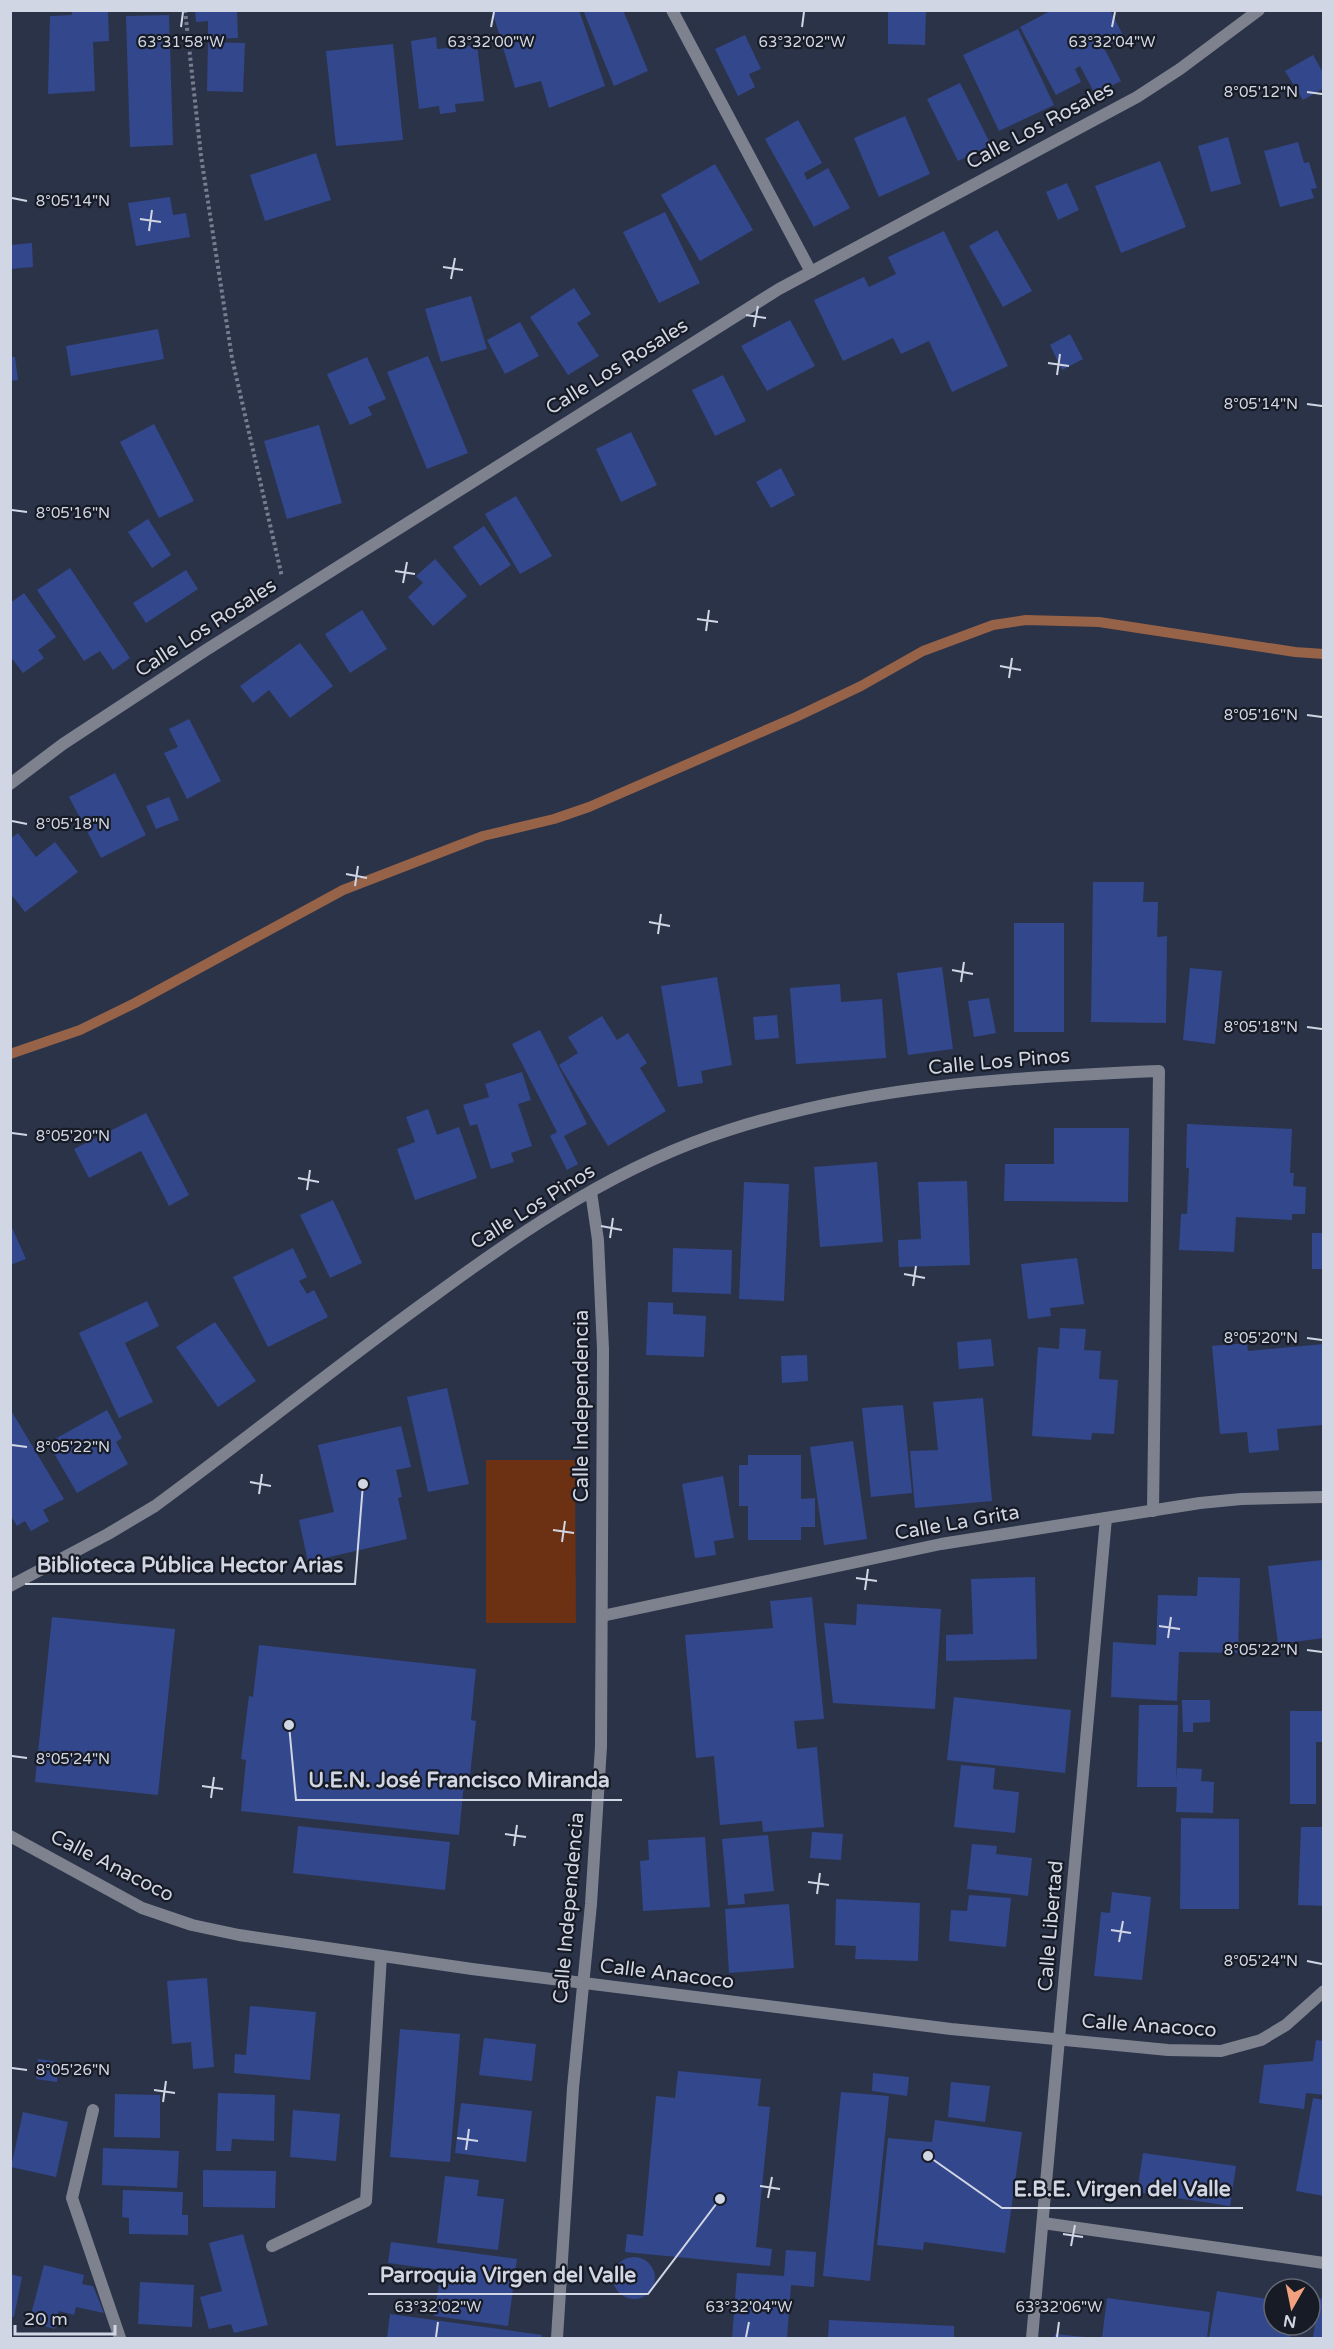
<svg xmlns="http://www.w3.org/2000/svg" width="1334" height="2349" viewBox="0 0 1334 2349" font-family="'Varela Round',sans-serif">
  <style>
    .green { fill: #6c3013 }
    .lines { fill: none; stroke-linecap: round; stroke-linejoin: round }
    .stream { stroke: #966248; stroke-width: 10 }
    .building { fill: #33478c }
    .path { stroke: #777e90; stroke-width: 4; stroke-dasharray: 3 3; stroke-linecap: butt }
    .lane { stroke: #7e828e; stroke-width: 12 }
    .street { stroke: #7e828e; stroke-width: 12 }
    .ticks { fill: none; stroke: #d1d6e4; stroke-width: 2 }
    .labels { text-anchor: middle; dominant-baseline: central; stroke-width: 4.5; stroke-linejoin: round; paint-order: stroke }
    .street-label { font-size: 20px; fill: #d1d6e4; stroke: #171b25 }
    .ticks-label { font-size: 15px; text-anchor: middle; fill: #d1d6e4; stroke: #171b25; stroke-width: 4.5; stroke-linejoin: round; paint-order: stroke }
    .leader { fill: none; stroke: #d1d6e4; stroke-width: 2 }
    .callout-dot { fill: #d1d6e4; stroke: #171b25; stroke-width: 2 }
    .callout-label { font-size: 21px; text-anchor: middle; font-weight: bold; fill: #d1d6e4; stroke: #171b25; stroke-width: 4.5; stroke-linejoin: round; paint-order: stroke }
  </style>
  <rect width="100%" height="100%" fill="#2b3348"/>
  <!-- green -->
  <polygon class="green" points="486,1460 575,1460 576,1623 486,1623"/>
  <g class="lines">
    <!-- stream -->
    <polyline class="stream" points="10,1054 80,1030 135,1003 343,890 483,836 554,819 589,807 796,717 861,686 923,651 993,625 1026,620 1099,622 1295,652 1324,654"/>
  </g>
  <!-- building -->
  <g class="building">
    <polygon points="72,10 108,10 109,41 93,42 95,91 48,94 50,16 72,15"/>
    <polygon points="195,10 237,10 238,38 208,39 208,21 196,22"/>
    <polygon points="492,10 579,10 605,86 549,108 541,81 515,88"/>
    <polygon points="583,10 623,10 648,71 614,86"/>
    <polygon points="888,10 926,10 925,45 888,44"/>
    <polygon points="1052,10 1110,10 1124,37 1104,48 1121,81 1095,94 1080,66 1075,69 1081,82 1056,95 1020,27"/>
    <polygon points="169,15 173,145 130,147 126,16"/>
    <polygon points="1018,29 1054,105 999,131 963,55"/>
    <polygon points="745,35 761,69 749,74 755,87 738,96 715,49"/>
    <polygon points="436,37 437,49 477,45 484,101 455,104 456,112 440,114 439,106 419,109 411,41"/>
    <polygon points="208,42 245,43 243,92 207,91"/>
    <polygon points="393,44 403,140 336,146 326,51"/>
    <polygon points="1313,55 1324,74 1324,88 1303,100 1285,71"/>
    <polygon points="960,83 991,145 958,161 927,99"/>
    <polygon points="905,116 930,174 879,197 854,138"/>
    <polygon points="798,120 822,163 804,173 807,180 828,168 850,208 814,227 765,139"/>
    <polygon points="1228,137 1241,184 1211,192 1198,146"/>
    <polygon points="1298,142 1304,163 1309,162 1317,188 1311,189 1314,198 1280,207 1264,151"/>
    <polygon points="316,153 331,200 265,221 250,175"/>
    <polygon points="1160,161 1186,227 1121,253 1095,186"/>
    <polygon points="715,164 753,230 700,261 661,195"/>
    <polygon points="1067,183 1079,210 1058,220 1046,192"/>
    <polygon points="170,197 173,215 186,213 190,237 136,246 128,203"/>
    <polygon points="665,212 700,283 659,303 623,232"/>
    <polygon points="997,230 1032,291 1003,307 969,246"/>
    <polygon points="944,231 1008,366 952,392 929,341 901,354 893,338 843,361 814,300 864,277 869,287 896,274 888,257"/>
    <polygon points="32,243 33,267 10,269 10,245"/>
    <polygon points="574,288 591,314 577,323 599,356 568,375 530,317"/>
    <polygon points="471,296 487,349 441,362 425,309"/>
    <polygon points="790,320 815,366 767,391 741,346"/>
    <polygon points="520,322 539,356 505,374 487,340"/>
    <polygon points="158,329 164,359 71,376 66,346"/>
    <polygon points="1070,334 1083,359 1062,370 1050,345"/>
    <polygon points="428,356 468,453 427,469 387,372"/>
    <polygon points="10,357 15,357 18,380 10,381"/>
    <polygon points="367,357 386,399 368,407 372,415 350,425 327,374"/>
    <polygon points="723,375 746,421 715,436 692,390"/>
    <polygon points="154,424 194,501 159,518 120,442"/>
    <polygon points="319,425 342,503 287,519 264,441"/>
    <polygon points="631,432 657,485 621,502 596,449"/>
    <polygon points="781,468 795,495 771,508 756,482"/>
    <polygon points="516,496 552,556 520,574 485,514"/>
    <polygon points="148,519 171,555 152,568 128,532"/>
    <polygon points="484,526 511,565 480,586 453,547"/>
    <polygon points="435,559 467,596 433,626 408,597 423,583 416,576"/>
    <polygon points="70,568 130,658 113,670 100,651 84,661 37,590"/>
    <polygon points="186,570 198,589 146,623 133,603"/>
    <polygon points="24,593 56,637 38,650 44,658 23,673 10,656 10,603"/>
    <polygon points="362,610 387,649 350,673 325,634"/>
    <polygon points="300,643 333,686 290,718 269,690 253,703 240,686"/>
    <polygon points="189,719 221,781 187,799 164,753 178,747 169,729"/>
    <polygon points="115,773 146,835 101,858 69,797"/>
    <polygon points="169,797 179,820 156,829 146,806"/>
    <polygon points="18,833 36,857 55,842 78,872 25,912 10,893 10,839"/>
    <polygon points="1093,882 1144,882 1143,902 1158,902 1157,937 1167,936 1166,1023 1091,1022"/>
    <rect x="1014" y="923" width="50" height="109"/>
    <polygon points="942,967 953,1049 908,1055 897,973"/>
    <polygon points="1190,968 1222,971 1215,1044 1183,1040"/>
    <polygon points="717,977 732,1065 701,1071 703,1083 678,1087 661,986"/>
    <polygon points="840,984 841,1002 882,999 886,1058 796,1064 790,988"/>
    <polygon points="989,998 996,1033 974,1037 968,1001"/>
    <polygon points="777,1015 779,1038 755,1040 753,1017"/>
    <polygon points="602,1016 617,1040 628,1033 647,1063 640,1068 666,1111 608,1146 559,1065 578,1053 568,1037"/>
    <polygon points="540,1030 587,1124 564,1136 578,1164 567,1170 550,1136 557,1132 512,1044"/>
    <polygon points="522,1072 531,1100 518,1104 532,1146 511,1153 514,1162 491,1169 477,1124 470,1126 463,1105 489,1097 485,1084"/>
    <polygon points="428,1109 437,1135 459,1127 477,1178 415,1200 397,1149 415,1142 406,1117"/>
    <polygon points="146,1113 189,1195 169,1206 141,1151 89,1178 74,1149"/>
    <polygon points="1187,1124 1292,1129 1290,1173 1294,1173 1293,1186 1306,1187 1305,1214 1292,1214 1292,1220 1236,1217 1234,1252 1179,1250 1181,1214 1187,1214 1189,1168 1186,1168"/>
    <polygon points="1054,1128 1129,1128 1128,1202 1004,1201 1005,1164 1054,1164"/>
    <polygon points="877,1162 883,1242 820,1247 814,1167"/>
    <polygon points="967,1181 970,1265 899,1267 898,1240 921,1239 918,1182"/>
    <polygon points="744,1182 789,1184 784,1301 739,1299"/>
    <polygon points="333,1200 362,1263 330,1278 300,1215"/>
    <polygon points="10,1223 26,1259 10,1265"/>
    <rect x="1312" y="1233" width="12" height="36"/>
    <polygon points="293,1248 307,1277 299,1281 307,1294 314,1290 328,1317 268,1347 233,1277"/>
    <polygon points="673,1248 732,1250 731,1294 672,1292"/>
    <polygon points="1077,1258 1084,1304 1050,1308 1051,1316 1028,1319 1021,1264"/>
    <polygon points="147,1301 159,1326 125,1343 153,1402 119,1418 79,1333"/>
    <polygon points="648,1302 673,1303 673,1314 706,1316 704,1357 646,1355"/>
    <polygon points="215,1322 256,1381 218,1407 176,1347"/>
    <polygon points="1060,1328 1086,1329 1084,1350 1101,1351 1099,1379 1118,1380 1114,1434 1092,1433 1091,1440 1032,1436 1038,1347 1059,1349"/>
    <polygon points="991,1339 994,1366 959,1369 957,1342"/>
    <polygon points="1247,1343 1248,1351 1324,1344 1324,1425 1277,1429 1279,1450 1249,1453 1247,1432 1220,1434 1212,1346"/>
    <polygon points="807,1355 808,1381 782,1383 781,1356"/>
    <polygon points="447,1388 469,1484 428,1492 407,1397"/>
    <polygon points="983,1398 992,1501 915,1508 910,1451 938,1450 933,1402"/>
    <polygon points="903,1405 912,1493 871,1497 862,1408"/>
    <polygon points="107,1410 122,1438 116,1442 128,1464 77,1493 48,1443"/>
    <polygon points="12,1412 64,1499 43,1510 49,1521 31,1531 25,1521 17,1526 10,1514"/>
    <polygon points="401,1426 411,1467 396,1470 402,1497 398,1498 407,1539 308,1562 299,1520 334,1512 318,1445"/>
    <polygon points="853,1441 867,1539 824,1545 810,1447"/>
    <polygon points="748,1455 801,1455 801,1499 815,1498 815,1527 801,1527 801,1540 748,1540 748,1506 739,1506 739,1465 748,1465"/>
    <polygon points="723,1476 734,1538 714,1541 716,1555 695,1558 682,1484"/>
    <polygon points="1323,1560 1324,1638 1278,1644 1268,1566"/>
    <polygon points="1035,1577 1037,1659 946,1661 946,1635 973,1634 971,1579"/>
    <polygon points="1198,1577 1240,1578 1238,1653 1179,1652 1177,1701 1111,1697 1113,1642 1156,1645 1158,1595 1197,1596"/>
    <polygon points="812,1597 824,1719 794,1721 797,1749 817,1747 824,1827 763,1832 762,1821 720,1825 714,1756 696,1758 685,1635 773,1628 770,1601"/>
    <polygon points="857,1604 941,1609 935,1709 833,1703 824,1623 856,1625"/>
    <polygon points="52,1617 175,1629 158,1795 35,1782"/>
    <polygon points="259,1645 476,1669 471,1720 476,1721 469,1784 464,1783 459,1835 241,1811 246,1760 241,1759 249,1696 253,1697"/>
    <polygon points="954,1697 1071,1710 1065,1773 947,1760"/>
    <polygon points="1182,1700 1210,1700 1210,1722 1193,1723 1193,1732 1183,1732"/>
    <polygon points="1139,1705 1178,1705 1176,1781 1177,1768 1202,1769 1201,1781 1214,1782 1213,1813 1176,1812 1177,1787 1137,1787"/>
    <polygon points="1290,1711 1324,1711 1324,1742 1316,1742 1316,1804 1290,1804"/>
    <polygon points="961,1765 995,1768 993,1789 1019,1792 1015,1833 954,1827"/>
    <polygon points="1181,1818 1239,1819 1239,1909 1180,1909"/>
    <polygon points="298,1826 450,1842 445,1890 293,1873"/>
    <polygon points="1301,1827 1323,1827 1324,1906 1298,1905"/>
    <polygon points="812,1832 843,1834 841,1860 810,1858"/>
    <polygon points="768,1835 774,1891 744,1894 745,1904 728,1905 722,1839"/>
    <polygon points="705,1837 710,1907 643,1911 640,1861 649,1860 648,1840"/>
    <polygon points="972,1844 997,1846 996,1854 1032,1858 1028,1896 967,1889"/>
    <polygon points="1112,1892 1151,1897 1142,1980 1094,1976 1101,1912 1110,1913"/>
    <polygon points="969,1895 1011,1898 1006,1947 949,1941 951,1910 967,1911"/>
    <polygon points="836,1899 920,1903 918,1961 855,1959 856,1946 835,1945"/>
    <polygon points="789,1904 794,1968 729,1973 725,1909"/>
    <polygon points="207,1978 214,2067 193,2069 191,2042 172,2044 167,1981"/>
    <polygon points="250,2006 316,2012 310,2080 234,2073 235,2054 246,2055"/>
    <polygon points="400,2029 460,2034 450,2162 390,2157"/>
    <polygon points="484,2038 536,2044 532,2081 479,2075"/>
    <polygon points="1316,2040 1324,2041 1324,2095 1306,2093 1304,2109 1259,2103 1264,2065 1313,2061"/>
    <polygon points="38,2059 59,2062 57,2082 36,2079"/>
    <polygon points="678,2071 761,2079 758,2106 770,2107 756,2247 772,2249 770,2266 625,2252 627,2234 643,2236 656,2096 675,2098"/>
    <polygon points="873,2073 909,2077 907,2096 872,2091"/>
    <polygon points="951,2082 990,2086 985,2122 948,2117"/>
    <polygon points="841,2092 889,2096 870,2281 823,2276"/>
    <polygon points="218,2093 275,2095 274,2141 232,2139 231,2151 216,2151"/>
    <polygon points="115,2094 160,2095 160,2138 114,2137"/>
    <polygon points="1313,2098 1324,2100 1324,2196 1296,2191"/>
    <polygon points="461,2103 532,2111 526,2162 455,2153"/>
    <polygon points="293,2110 340,2114 336,2161 290,2157"/>
    <polygon points="23,2112 68,2122 56,2177 11,2167"/>
    <polygon points="935,2120 1022,2132 1005,2253 924,2242 923,2250 877,2245 888,2138 932,2142"/>
    <polygon points="103,2148 179,2151 177,2188 102,2185"/>
    <polygon points="1143,2153 1236,2166 1230,2206 1137,2192"/>
    <polygon points="203,2170 276,2171 275,2208 203,2207"/>
    <polygon points="445,2176 479,2180 477,2196 504,2199 498,2250 437,2243"/>
    <polygon points="123,2190 183,2192 182,2215 188,2215 188,2235 129,2234 129,2218 122,2217"/>
    <polygon points="243,2234 268,2325 234,2333 231,2324 209,2329 200,2297 222,2291 209,2243"/>
    <polygon points="391,2242 517,2259 508,2326 434,2316 441,2270 388,2263"/>
    <polygon points="786,2250 816,2252 814,2287 791,2285 787,2338 732,2338 737,2273 784,2276"/>
    <circle cx="634" cy="2278" r="21"/>
    <polygon points="44,2265 84,2275 82,2284 93,2286 104,2313 76,2307 74,2315 59,2311 55,2329 29,2322"/>
    <polygon points="10,2274 22,2277 14,2317 10,2316"/>
    <polygon points="140,2282 194,2285 192,2327 138,2324"/>
    <polygon points="1217,2291 1274,2300 1274,2325 1292,2325 1290,2338 1209,2338"/>
    <polygon points="1107,2298 1210,2312 1207,2338 1102,2338"/>
    <polygon points="1319,2298 1324,2299 1324,2338 1313,2338"/>
    <polygon points="390,2314 542,2335 542,2338 387,2338"/>
    <polygon points="829,2320 954,2326 954,2338 828,2338"/>
    <polygon points="1055,2334 1085,2337 1085,2338 1054,2338"/>
  </g>
  <g class="lines">
    <!-- path -->
    <polyline class="path" points="185,10 201,156 232,358 282,577"/>
    <!-- lane -->
    <polyline class="lane" points="272,2246 366,2201 381,1956"/>
    <!-- street -->
    <g class="street">
      <polyline points="672,10 811,272"/>
      <polyline points="10,784 63,744 206,650 779,289 1137,97 1180,69 1259,10"/>
      <path d="M10,1586l98,-52 47,-28c94,-69 185,-143 280,-211 91,-67 186,-131 294,-165 140,-45 285,-53 430,-59l-6,440"/>
      <polyline points="602,1616 941,1544 1200,1503 1241,1499 1324,1497"/>
      <polyline points="10,1836 142,1908 192,1925 239,1935 472,1969 951,2029 1168,2050 1221,2051 1261,2040 1286,2025 1324,1991"/>
      <polyline points="93,2110 72,2198 120,2338"/>
      <polyline points="1043,2223 1324,2263"/>
      <polyline points="557,2338 573,2088 591,1904 601,1747 603,1349 598,1240 591,1192"/>
      <polyline points="1032,2338 1106,1518"/>
    </g>
  </g>
  <!-- ticks -->
  <path class="ticks" d="M181,27l2,-15M491,27l3,-15M802,27l2,-15M1112,27l3,-15M1307,92l15,2M12,198l15,3M140,219l21,3M149,231l3,-21M443,267l20,3M451,279l4,-21M746,315l20,3M754,327l4,-21M1048,363l21,3M1057,375l3,-21M1307,404l15,2M12,510l15,2M395,571l20,3M403,583l4,-21M697,619l21,3M706,631l3,-21M1000,666l21,4M1009,678l3,-20M1307,715l15,2M12,821l15,3M346,874l21,4M355,886l3,-20M649,922l21,4M658,934l3,-20M952,970l21,4M961,982l3,-20M1307,1027l15,2M12,1133l15,2M298,1178l21,4M307,1190l3,-20M601,1226l21,4M610,1238l3,-20M904,1274l21,4M913,1286l3,-20M1307,1338l15,2M12,1445l15,2M250,1482l21,4M259,1494l3,-20M553,1530l21,3M562,1542l3,-21M856,1578l21,3M865,1590l3,-21M1159,1626l21,3M1168,1638l3,-21M1307,1650l15,2M12,1756l15,2M202,1786l21,3M211,1798l3,-21M505,1834l21,3M514,1846l3,-21M808,1882l21,3M817,1894l3,-21M1111,1930l20,3M1119,1942l4,-21M1307,1961l15,3M12,2068l15,2M154,2090l21,3M163,2102l3,-21M457,2138l21,3M466,2150l3,-21M760,2186l20,3M768,2198l4,-21M1063,2234l20,3M1071,2246l4,-21M436,2337l2,-15M746,2337l3,-15M1057,2337l2,-15"/>
  <g class="labels">
    <!-- street labels -->
    <g class="street-label">
      <text transform="translate(1040 126) rotate(-28)">Calle Los Rosales</text>
      <text transform="translate(617 367) rotate(-32)">Calle Los Rosales</text>
      <text transform="translate(206 628) rotate(-33)">Calle Los Rosales</text>
      <text transform="translate(999 1062) rotate(-5)">Calle Los Pinos</text>
      <text transform="translate(533 1207) rotate(-32)">Calle Los Pinos</text>
      <text transform="translate(582 1406) rotate(-90)">Calle Independencia</text>
      <text transform="translate(957 1523) rotate(-10)">Calle La Grita</text>
      <text transform="translate(112 1866) rotate(27)">Calle Anacoco</text>
      <text transform="translate(569 1908) rotate(-85)">Calle Independencia</text>
      <text transform="translate(1051 1926) rotate(-85)">Calle Libertad</text>
      <text transform="translate(667 1974) rotate(7)">Calle Anacoco</text>
      <text transform="translate(1149 2026) rotate(4)">Calle Anacoco</text>
    </g>
  </g>
  <g class="ticks-label">
    <text x="181" y="47">63°31'58"W</text>
    <text x="491" y="47">63°32'00"W</text>
    <text x="802" y="47">63°32'02"W</text>
    <text x="1112" y="47">63°32'04"W</text>
    <text x="1261" y="97">8°05'12"N</text>
    <text x="73" y="206">8°05'14"N</text>
    <text x="1261" y="409">8°05'14"N</text>
    <text x="73" y="518">8°05'16"N</text>
    <text x="1261" y="720">8°05'16"N</text>
    <text x="73" y="829">8°05'18"N</text>
    <text x="1261" y="1032">8°05'18"N</text>
    <text x="73" y="1141">8°05'20"N</text>
    <text x="1261" y="1343">8°05'20"N</text>
    <text x="73" y="1452">8°05'22"N</text>
    <text x="1261" y="1655">8°05'22"N</text>
    <text x="73" y="1764">8°05'24"N</text>
    <text x="1261" y="1966">8°05'24"N</text>
    <text x="73" y="2075">8°05'26"N</text>
    <text x="438" y="2312">63°32'02"W</text>
    <text x="749" y="2312">63°32'04"W</text>
    <text x="1059" y="2312">63°32'06"W</text>
  </g>
  <!-- callouts -->
  <path class="leader" d="M363 1484L355 1584H25M289 1725L296 1800H622M928 2156L1002 2208H1243M720 2199L648 2294H368"/>
  <g class="callout-dot">
    <circle cx="363" cy="1484" r="6"/>
    <circle cx="289" cy="1725" r="6"/>
    <circle cx="928" cy="2156" r="6"/>
    <circle cx="720" cy="2199" r="6"/>
  </g>
  <g class="callout-label">
    <text x="190" y="1572">Biblioteca Pública Hector Arias</text>
    <text x="459" y="1787">U.E.N. José Francisco Miranda</text>
    <text x="1122" y="2196">E.B.E. Virgen del Valle</text>
    <text x="508" y="2282">Parroquia Virgen del Valle</text>
  </g>
  <!-- border -->
  <rect width="1334" height="2349" fill="none" stroke="#d1d6e4" stroke-width="24"/>
  <!-- north arrow -->
  <g transform="translate(1292 2307) rotate(189)"><circle r="28" fill="#171b25" stroke="#616671" stroke-width="1.5"/>
  <path d="M0-4.5L10 22L0 15L-10 22Z" fill="#f1a17d"/>
  <text y="-9" font-size="16" font-weight="bold" text-anchor="middle" fill="#d1d6e4">N</text>
  </g>
  <!-- scale -->
  <path d="M15 2325v9h100v-9" fill="none" stroke="#d1d6e4" stroke-width="3"/>
  <text x="24" y="2325" font-size="18" fill="#d1d6e4" stroke="#171b25" stroke-width="4.5" paint-order="stroke">20 m</text>
</svg>
